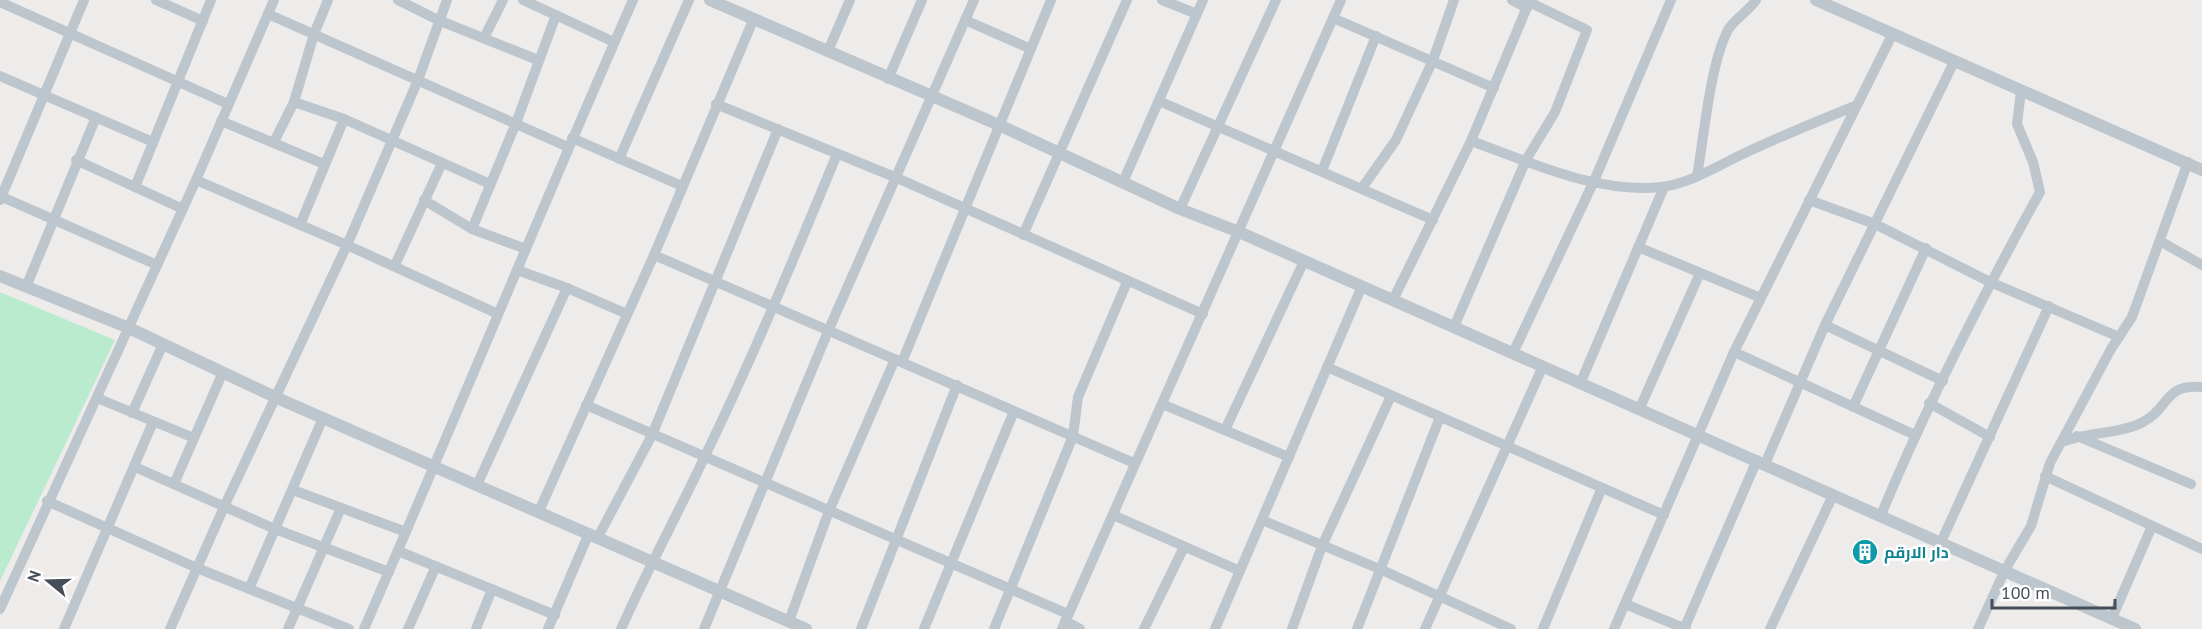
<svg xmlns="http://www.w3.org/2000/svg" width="2202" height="629" viewBox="0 0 2202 629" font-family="'PT Sans',Cairo,sans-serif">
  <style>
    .green { fill: #baebcf }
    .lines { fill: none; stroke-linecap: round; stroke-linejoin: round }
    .minor { stroke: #bdc5cd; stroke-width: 10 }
    .tertiary { stroke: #bdc5cd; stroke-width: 12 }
    .labels { text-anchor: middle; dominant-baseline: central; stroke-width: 5; stroke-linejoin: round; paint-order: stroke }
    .culture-label { font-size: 16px; font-weight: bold; fill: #0d838f; stroke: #fff; text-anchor: start }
  </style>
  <rect width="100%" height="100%" fill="#eeebeb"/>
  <!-- green -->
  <polygon class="green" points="0,292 115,340 0,581"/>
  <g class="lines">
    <!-- minor -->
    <g class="minor">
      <polyline points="156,0 203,21"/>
      <polyline points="398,0 438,20 538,60"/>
      <polyline points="447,0 418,80 347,245 496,313"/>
      <polyline points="523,0 614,42"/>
      <polyline points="1162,0 1197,14"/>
      <polyline points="1512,0 1527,8"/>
      <polyline points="0,2 228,104"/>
      <polyline points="268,14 568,147"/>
      <polyline points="1333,18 1494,88"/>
      <polyline points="965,20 1031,49"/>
      <polyline points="484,38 503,0"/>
      <polyline points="828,51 850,0"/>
      <polyline points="0,76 153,142"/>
      <polyline points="888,79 922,0"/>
      <polyline points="1159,101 1433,220"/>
      <polyline points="294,102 344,119 490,184"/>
      <polyline points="716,104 897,178 1203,314"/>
      <polyline points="221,121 324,164"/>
      <polyline points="572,138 682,186"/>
      <path d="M1471,141c59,21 126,53 190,46 29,-3 58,-22 84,-34 36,-17 73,-32 110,-47"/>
      <polyline points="274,142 294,102 314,34 328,0"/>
      <polyline points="619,159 689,0"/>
      <polyline points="76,160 183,209"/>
      <polyline points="1322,171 1376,36"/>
      <path d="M1697,176c7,-39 13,-112 31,-146 7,-12 20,-18 28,-30"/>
      <polyline points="1123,182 1203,0"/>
      <polyline points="135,187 211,0"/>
      <polyline points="1362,188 1396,140 1433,60 1454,0"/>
      <polyline points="0,196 157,265"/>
      <polyline points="0,200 84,0"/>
      <polyline points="424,200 472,229 526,249"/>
      <polyline points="1809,200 1875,224 1990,282 2119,337"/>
      <polyline points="1180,209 1276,0"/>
      <polyline points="300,225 344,119"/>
      <polyline points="472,229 516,123 556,15"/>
      <polyline points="1023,235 1127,0"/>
      <polyline points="2160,241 2202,265"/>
      <polyline points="1638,247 1761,298"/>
      <polyline points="654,255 1134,463"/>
      <polyline points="395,265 442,163"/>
      <polyline points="517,270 567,288 627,314"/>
      <polyline points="26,287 96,117"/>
      <polyline points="1393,300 1471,141 1530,0"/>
      <polyline points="1825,325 1943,381"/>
      <polyline points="1454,327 1526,160 1555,112 1587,30 1529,2"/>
      <polyline points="1734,352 1915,435"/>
      <polyline points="1513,353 1594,181 1671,0"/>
      <polyline points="902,362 1051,0"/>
      <polyline points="1327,367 1664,515"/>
      <polyline points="1580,384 1664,187"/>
      <polyline points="97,398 194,438"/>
      <polyline points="1929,403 1990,437"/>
      <polyline points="1162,404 1289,457"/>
      <polyline points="586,405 1068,614"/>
      <polyline points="1853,407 1926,248"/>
      <polyline points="1639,410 1700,273"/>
      <polyline points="132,413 163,344"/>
      <polyline points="1225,430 1304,261"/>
      <polyline points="2077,436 2191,484"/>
      <path d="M2062,442c24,-10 59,-8 81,-20 28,-15 20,-38 59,-35"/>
      <polyline points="1765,464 1825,325 1954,62"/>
      <polyline points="135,467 275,529 389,572"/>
      <polyline points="2045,476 2202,549"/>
      <polyline points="174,484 223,372"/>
      <polyline points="477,485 567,288"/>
      <polyline points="293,490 406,532"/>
      <polyline points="47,501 197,568 349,629"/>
      <polyline points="539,511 654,255 754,18"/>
      <polyline points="1113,515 1240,571"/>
      <path d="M1881,515c46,-111 101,-218 159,-323l-7,-30 -16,-38 4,-33"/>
      <polyline points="1262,520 1382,570 1511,629"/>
      <polyline points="598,537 652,435 778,129"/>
      <polyline points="1941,542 2049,306"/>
      <polyline points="398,551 555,615"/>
      <polyline points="249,589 323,418"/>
      <polyline points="1625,604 1686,629"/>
      <polyline points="0,609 196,180 274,0"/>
      <polyline points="2112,618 2152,526"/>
      <polyline points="789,621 829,511 895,359"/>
      <polyline points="1065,621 1080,629"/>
      <polyline points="64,629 153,422"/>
      <polyline points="170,629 224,507 347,245 196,180"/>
      <polyline points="288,629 341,508"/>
      <path d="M364,629c91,-209 177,-420 269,-629"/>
      <polyline points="408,629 436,566"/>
      <polyline points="476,629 492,589"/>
      <polyline points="548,629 589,533"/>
      <path d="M621,629c26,-59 57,-115 84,-173 48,-99 90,-200 132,-302"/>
      <polyline points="704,629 829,329 974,0"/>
      <polyline points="861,629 957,385"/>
      <polyline points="924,629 1014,411"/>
      <polyline points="994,629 1073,436 1078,397 1127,282"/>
      <polyline points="1062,629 1341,0"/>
      <polyline points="1144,629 1184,547"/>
      <polyline points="1215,629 1362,286"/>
      <polyline points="1292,629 1322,546 1391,396"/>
      <polyline points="1357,629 1440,417"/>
      <polyline points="1425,629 1543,366"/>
      <polyline points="1543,629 1601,490"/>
      <polyline points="1614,629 1734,352 1893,33"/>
      <polyline points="1684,629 1757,460"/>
      <polyline points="1770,629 1833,495"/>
      <polyline points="1978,629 2005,570 2031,526 2050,463 2111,349 2132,317 2188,162"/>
    </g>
    <!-- tertiary -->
    <g class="tertiary">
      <polyline points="710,0 999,125 1180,209 1239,232 2135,629"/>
      <polyline points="1816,0 2202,170"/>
      <polyline points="0,276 129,328 277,398 806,629"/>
    </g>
  </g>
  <!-- icons -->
  <defs>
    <g id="building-disc" transform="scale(1.35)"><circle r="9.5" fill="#0f9aa8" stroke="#fff"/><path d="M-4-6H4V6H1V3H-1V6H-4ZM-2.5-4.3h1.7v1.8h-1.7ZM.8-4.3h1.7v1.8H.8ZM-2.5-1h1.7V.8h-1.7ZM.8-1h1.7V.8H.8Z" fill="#fff"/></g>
  </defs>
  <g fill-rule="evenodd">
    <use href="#building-disc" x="1865" y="552"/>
  </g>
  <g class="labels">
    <!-- culture labels -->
    <g class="culture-label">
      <text x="1884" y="552">دار الارقم</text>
    </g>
  </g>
  <!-- north arrow -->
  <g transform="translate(48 581) rotate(289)" stroke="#ffffff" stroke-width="4.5" paint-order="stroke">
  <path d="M0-4.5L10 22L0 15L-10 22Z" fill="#454e58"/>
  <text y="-9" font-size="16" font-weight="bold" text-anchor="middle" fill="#454e58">N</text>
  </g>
  <!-- scale -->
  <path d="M1992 599v9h123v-9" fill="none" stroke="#454e58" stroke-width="3"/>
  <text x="2001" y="599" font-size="18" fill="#454e58" stroke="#ffffff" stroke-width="4.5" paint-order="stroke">100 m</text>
</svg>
